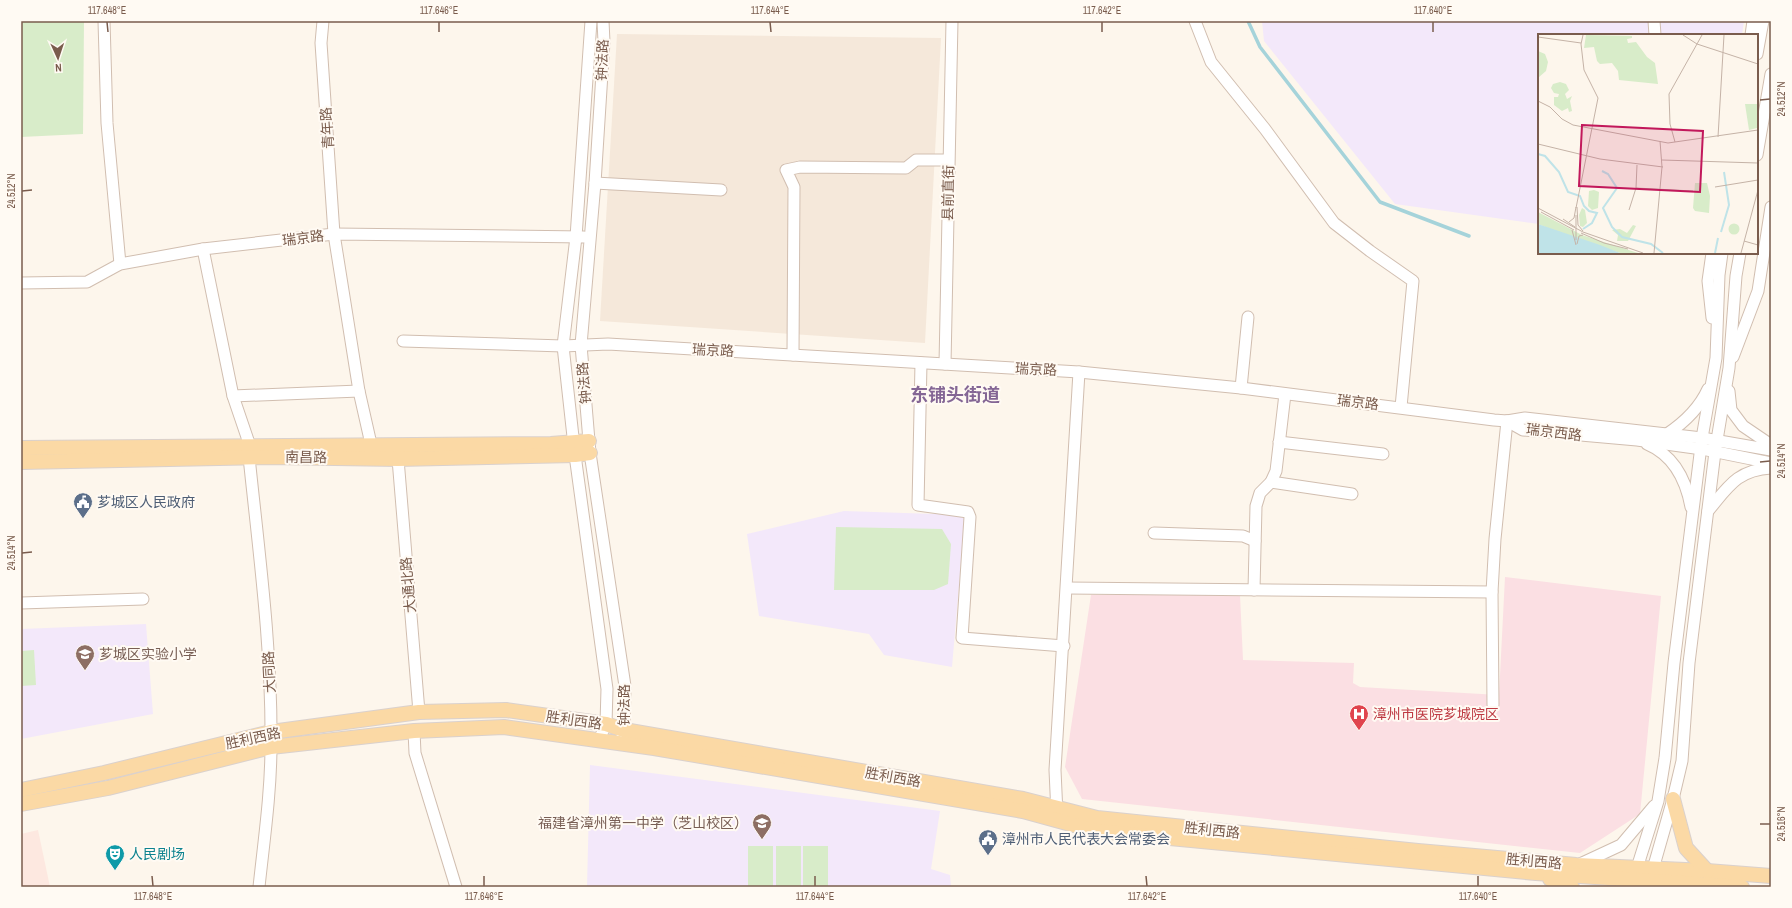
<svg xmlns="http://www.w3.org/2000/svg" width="1792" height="908" viewBox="0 0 1792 908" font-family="'Archivo Narrow','Noto Sans SC',sans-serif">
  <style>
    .residential { fill: #f5e8da }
    .commercial { fill: #fde8e0 }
    .education { fill: #f3e8fa }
    .medical { fill: #fbdfe3 }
    .green { fill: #d8ecc9 }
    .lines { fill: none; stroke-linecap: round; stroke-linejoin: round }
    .stream { stroke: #a5d3da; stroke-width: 3.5 }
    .minor-casing { stroke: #d1beb0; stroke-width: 13 }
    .major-casing { stroke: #dad1cd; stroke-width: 16 }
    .minor { stroke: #fff; stroke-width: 11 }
    .major { stroke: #fbd9a5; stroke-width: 14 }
    .ticks { fill: none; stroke: #7a5c4d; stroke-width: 1.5 }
    .labels { text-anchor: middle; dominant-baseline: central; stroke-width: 4; stroke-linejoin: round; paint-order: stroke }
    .street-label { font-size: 14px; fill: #7a5c4d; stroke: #fffaf3 }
    .service-label { font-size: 14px; fill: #4e5e75; stroke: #fffaf3; text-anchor: start }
    .education-label { font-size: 14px; fill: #785e54; stroke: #fffaf3; text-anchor: start }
    .health-label { font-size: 14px; fill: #be3a42; stroke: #fffaf3; text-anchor: start }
    .culture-label { font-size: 14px; fill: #0d838f; stroke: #fffaf3; text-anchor: start }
    .district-label { font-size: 18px; font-weight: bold; fill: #846695; stroke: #fffaf3 }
    .inset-river { fill: none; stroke: #bfe3e8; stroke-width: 2 }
    .inset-road { fill: none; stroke: #c5b3a7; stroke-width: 1 }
    .view { fill: #c2185b; fill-opacity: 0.15; stroke: #c2185b; stroke-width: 2 }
    .inset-edge { fill: none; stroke: #7a5c4d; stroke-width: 2 }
    .neatline { fill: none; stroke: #7a5c4d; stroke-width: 1.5 }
    .ticks-label { font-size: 10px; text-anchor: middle; fill: #7a5c4d }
  </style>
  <rect width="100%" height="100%" fill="#fdf6ec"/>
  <!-- residential -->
  <polygon class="residential" points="617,34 941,38 925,343 600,321"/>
  <!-- commercial -->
  <polygon class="commercial" points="38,830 50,887 21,887 21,834"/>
  <!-- education -->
  <g class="education">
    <polygon points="1262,21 1744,21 1742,35 1539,35 1539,224 1395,204 1264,41"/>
    <polygon points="844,511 965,515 952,667 884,655 869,634 759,616 747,534"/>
    <polygon points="146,624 153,714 21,739 21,629"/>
    <polygon points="590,765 940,811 931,869 950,875 951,887 587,887"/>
  </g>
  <!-- medical -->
  <polygon class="medical" points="1505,577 1661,596 1640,814 1580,853 1082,799 1065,767 1091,595 1240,595 1243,660 1354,663 1353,683 1360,687 1499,695"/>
  <!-- green -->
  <g class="green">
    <polygon points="21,21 84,21 83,134 21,137"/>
    <polygon points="836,527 942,529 951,544 948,584 934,590 834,590"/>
    <polygon points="34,650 36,685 21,686 21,651"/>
    <rect x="748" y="846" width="25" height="41"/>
    <rect x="776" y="846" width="25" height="41"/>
    <rect x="803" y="846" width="25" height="41"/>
  </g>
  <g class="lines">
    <!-- stream -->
    <polyline class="stream" points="1248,21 1260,47 1380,202 1469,236"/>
    <!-- minor casing -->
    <g class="minor-casing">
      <g id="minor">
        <polyline points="104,21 107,123 120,264"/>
        <polyline points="323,21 321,43 334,234 359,391 371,444"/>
        <polyline points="591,21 576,237 563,346 575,455 607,689 606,724 599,740"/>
        <polyline points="603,21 604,42 595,183 581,345 590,453 625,686 624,730 622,737"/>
        <polyline points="1195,21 1211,62 1265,129 1334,223 1370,251 1413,281 1401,407"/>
        <polyline points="1654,21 1655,35"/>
        <polyline points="1751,35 1753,21"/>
        <polyline points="1757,54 1763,21"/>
        <polyline points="1757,155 1771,74"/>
        <polyline points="595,183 721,190"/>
        <polyline points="203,249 233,396 250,446"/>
        <polyline points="21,283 87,282 120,264 203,249 334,234 584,237"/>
        <polyline points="1712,318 1708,281 1712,253"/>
        <polyline points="403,341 563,346 608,344 1079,372 1241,388 1494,420 1507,421 1525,418 1702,438 1771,450"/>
        <polyline points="793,355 794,187 786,170 800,167 906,168 916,160 948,160"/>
        <polyline points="1733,357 1758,291 1771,207"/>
        <polyline points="921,363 918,505 968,512 970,517 962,638 1064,646"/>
        <polyline points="945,364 952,21"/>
        <polyline points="1241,388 1248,317"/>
        <polyline points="1729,391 1731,410 1743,426 1771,445"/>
        <polyline points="233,396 359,391"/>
        <polyline points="1507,421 1523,430 1637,440 1702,449 1771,463"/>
        <path d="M1667,434c18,-12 32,-25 41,-45"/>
        <polyline points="1279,442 1383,454"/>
        <path d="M1647,444c26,11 39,36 44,63"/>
        <path d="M249,457c10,96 23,192 22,288 0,47 -7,95 -12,142"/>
        <polyline points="398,459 419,712"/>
        <polyline points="1271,482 1352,494"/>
        <path d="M1708,511c20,-24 29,-41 63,-43"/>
        <polyline points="1154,533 1243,536 1255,541"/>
        <polyline points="1067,588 1492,592"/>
        <polyline points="1254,590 1256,506 1260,493 1271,482 1276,471 1285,394"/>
        <polyline points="21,603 143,599"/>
        <polyline points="1493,705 1492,592 1495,539 1507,421"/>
        <polyline points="414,731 415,753 456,887"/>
        <polyline points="1057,814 1055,770 1079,372"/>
        <polyline points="1578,865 1621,845 1654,806"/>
        <polyline points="1637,868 1658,801 1665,758 1674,663 1702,438 1716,358 1719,275 1722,253"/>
        <polyline points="1653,869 1673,799 1682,761 1689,663 1715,452 1729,368 1736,276 1740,253"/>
      </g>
    </g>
    <!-- major casing -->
    <g class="major-casing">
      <g id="major">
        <polyline points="21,448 551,444 589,441"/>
        <polyline points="21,462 272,457 398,459 575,455 590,453"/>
        <polyline points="21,790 104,773 271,732 419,712 506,710 606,724 624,730 1023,799 1097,818 1418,851 1576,865 1707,871 1771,876"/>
        <polyline points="1673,799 1686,848 1707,871"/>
        <polyline points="21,804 108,788 271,747 414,731 504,727 654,748 1023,811 1096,831 1536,873 1742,887"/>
        <polyline points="1550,879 1572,887"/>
      </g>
    </g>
    <!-- minor -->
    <use href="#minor" class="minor"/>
    <!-- major -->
    <use href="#major" class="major"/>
  </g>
  <!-- ticks -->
  <path class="ticks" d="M107,22l1,10M439,22v10M770,22l1,10M1102,22v10M1433,22v10M1760,100l10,-1M22,191l10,-1M1760,462l10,-1M22,553l10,-1M1760,824h10M152,876l1,10M484,876v10M815,876v10M1146,876l1,10M1478,876v10"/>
  <!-- icons -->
  <defs>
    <g id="civic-pin" transform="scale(1)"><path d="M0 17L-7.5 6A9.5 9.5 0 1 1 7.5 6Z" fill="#5c6f8a" stroke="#fffaf3"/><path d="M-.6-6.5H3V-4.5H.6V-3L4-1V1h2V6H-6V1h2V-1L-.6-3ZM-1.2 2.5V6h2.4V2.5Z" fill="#fff"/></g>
    <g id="school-pin" transform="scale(1)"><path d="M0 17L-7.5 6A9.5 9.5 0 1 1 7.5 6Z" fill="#8d6e63" stroke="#fffaf3"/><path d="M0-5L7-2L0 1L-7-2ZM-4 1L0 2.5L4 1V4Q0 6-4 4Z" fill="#fff"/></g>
    <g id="hospital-pin" transform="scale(1)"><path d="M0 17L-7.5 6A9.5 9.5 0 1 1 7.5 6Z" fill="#e0444e" stroke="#fffaf3"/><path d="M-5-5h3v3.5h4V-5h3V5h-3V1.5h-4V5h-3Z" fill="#fff"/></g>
    <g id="theatre-pin" transform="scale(1)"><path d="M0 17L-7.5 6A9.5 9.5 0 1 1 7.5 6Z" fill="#0f9aa8" stroke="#fffaf3"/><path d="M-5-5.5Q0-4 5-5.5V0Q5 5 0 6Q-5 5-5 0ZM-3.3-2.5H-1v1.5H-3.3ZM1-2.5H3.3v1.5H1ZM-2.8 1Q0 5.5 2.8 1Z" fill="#fff"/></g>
  </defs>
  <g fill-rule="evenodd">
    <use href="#civic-pin" x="83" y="502"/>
    <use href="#school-pin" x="85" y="654"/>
    <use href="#hospital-pin" x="1359" y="714"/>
    <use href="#school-pin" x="762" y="823"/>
    <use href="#civic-pin" x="988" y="839"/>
    <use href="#theatre-pin" x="115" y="854"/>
  </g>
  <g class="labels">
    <!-- street labels -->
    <g class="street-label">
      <text transform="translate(602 60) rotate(-87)">钟法路</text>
      <text transform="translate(327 128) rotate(-94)">青年路</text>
      <text transform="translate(948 193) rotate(-89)">县前直街</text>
      <text transform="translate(303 238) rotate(-7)">瑞京路</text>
      <text transform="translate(713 350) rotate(3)">瑞京路</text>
      <text transform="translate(1036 369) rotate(3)">瑞京路</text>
      <text transform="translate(584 383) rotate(-95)">钟法路</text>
      <text transform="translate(1358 402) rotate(7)">瑞京路</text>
      <text transform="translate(1554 432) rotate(7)">瑞京西路</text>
      <text transform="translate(306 457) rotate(1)">南昌路</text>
      <text transform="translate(408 585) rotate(-95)">大通北路</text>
      <text transform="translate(269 672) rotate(-93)">大同路</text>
      <text transform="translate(624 705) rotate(-90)">钟法路</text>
      <text transform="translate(574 720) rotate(8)">胜利西路</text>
      <text transform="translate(253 738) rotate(-12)">胜利西路</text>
      <text transform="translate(893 777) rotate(10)">胜利西路</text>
      <text transform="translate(1212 830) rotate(6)">胜利西路</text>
      <text transform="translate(1534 861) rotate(5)">胜利西路</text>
    </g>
    <!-- service labels -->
    <g class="service-label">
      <text x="97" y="502">芗城区人民政府</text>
      <text x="1002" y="839">漳州市人民代表大会常委会</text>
    </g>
    <!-- education labels -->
    <g class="education-label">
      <text x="99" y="654">芗城区实验小学</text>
      <text x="748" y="823" text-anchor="end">福建省漳州第一中学（芝山校区）</text>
    </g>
    <!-- health labels -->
    <g class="health-label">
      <text x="1373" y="714">漳州市医院芗城院区</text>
    </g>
    <!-- culture labels -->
    <g class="culture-label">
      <text x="129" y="854">人民剧场</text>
    </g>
    <!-- district labels -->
    <g class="district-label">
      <text x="955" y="394">东铺头街道</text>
    </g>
  </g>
  <!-- overview -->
  <g transform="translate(1538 34)">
    <rect width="220" height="220" fill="#fdf6ec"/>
    <path d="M48,1l46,1v2l-5,1 1,4 8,-1 11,15 8,6 3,21 -39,-4 -1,-9 -6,-8 -12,1 -3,-3 -3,-14 -10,1zM0,17l7,3 3,8 -2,9 -7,6zM22,48l6,2 3,6 -4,4 2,5 5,-3 -2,5 2,10 -3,1 -1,-4 -6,3 -8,-6v-8h4l1,-3 -5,-1 -3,-5 2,-4zM207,70h13l-1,24 -8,2zM157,149h12l3,13 -1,17 -14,-2 -2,-3zM56,156l5,2 -1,16 -6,2 -4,-4 1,-15zM44,174l3,2 2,13 -4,4 -3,-1 -1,-11zM0,178l44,23 56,18h-18l-67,-23 -15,-6zM190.5 195a5.5 5.5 0 1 1 11 0a5.5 5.5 0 1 1-11 0ZM95,191l3,1 -8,15h-11l1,-6 -6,-5 8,-1 7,4z" fill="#d8ecc9"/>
    <path d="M0,190l62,21 20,8h-82z" fill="#bfe3e8"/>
    <path class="inset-river" d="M0,120l7,2 14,16 9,20 12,4 4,10 5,5 8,2 -5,10 -9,6M64,137l6,3 9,14 -14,20 9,19 10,10 29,7 12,9M183,198l8,-27 -5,-33M177,219l3,-15"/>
    <path class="inset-road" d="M45,1l-2,9 3,26 14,28 -6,30M145,1l14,9 61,20M0,3l43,6M0,67l12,6 12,12 11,6 95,18 90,-13M180,103l6,-102M137,108l-5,-18 -1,-30 33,-59M0,110l62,15 63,8M124,126l96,3M177,153l43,-7M98,154l57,3M39,173l1,18 5,6M0,174l45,24 60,21M38,174l16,-80M91,176l7,-22 1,-23M3,178l33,18M25,185l12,8M31,188l5,-4 2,-11M34,196l4,15M43,199l23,10 24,6M38,206v-25M206,207l14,4M39,210l2,-8 4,-1M116,219l8,-86 -2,-26M203,219l17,-63"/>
    <path class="view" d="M44,91l121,6 -3,61 -121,-6z"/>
    <rect width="220" height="220" class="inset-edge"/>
  </g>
  <!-- border -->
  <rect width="1792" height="908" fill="none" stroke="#fffaf3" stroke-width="44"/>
  <!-- north arrow -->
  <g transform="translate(58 58) rotate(177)" stroke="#fffaf3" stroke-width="3" paint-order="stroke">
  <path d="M0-3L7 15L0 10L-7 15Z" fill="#7a5c4d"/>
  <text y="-6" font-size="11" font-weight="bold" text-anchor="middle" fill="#7a5c4d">N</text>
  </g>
  <rect x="22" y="22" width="1748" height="864" class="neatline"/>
  <g class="ticks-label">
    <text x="107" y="14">117.648°E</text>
    <text x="439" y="14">117.646°E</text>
    <text x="770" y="14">117.644°E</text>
    <text x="1102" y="14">117.642°E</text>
    <text x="1433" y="14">117.640°E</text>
    <text transform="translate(1781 99) rotate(-90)" y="4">24.512°N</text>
    <text transform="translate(11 191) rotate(-90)" y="4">24.512°N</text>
    <text transform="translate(1781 461) rotate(-90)" y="4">24.514°N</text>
    <text transform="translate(11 553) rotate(-90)" y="4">24.514°N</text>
    <text transform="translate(1781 824) rotate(-90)" y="4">24.516°N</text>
    <text x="153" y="900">117.648°E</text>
    <text x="484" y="900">117.646°E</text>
    <text x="815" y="900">117.644°E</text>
    <text x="1147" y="900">117.642°E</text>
    <text x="1478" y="900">117.640°E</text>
  </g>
</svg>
